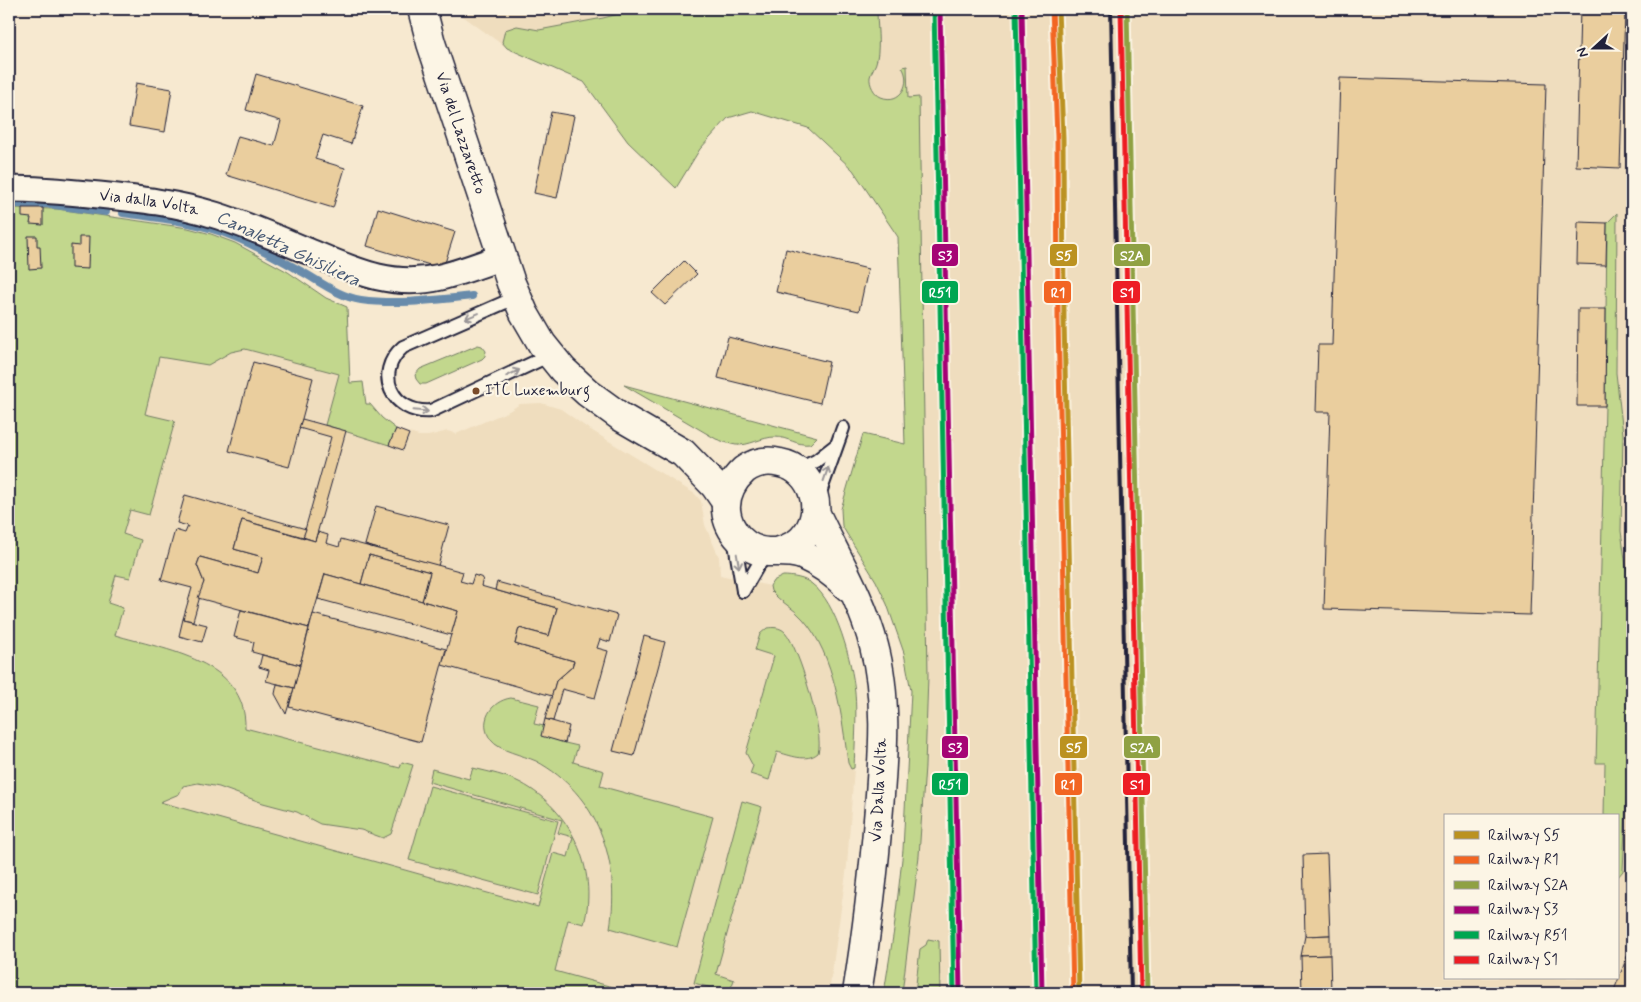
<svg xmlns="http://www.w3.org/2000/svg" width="1641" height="1002" viewBox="0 0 1641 1002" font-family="Mynerve,sans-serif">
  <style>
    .built { fill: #efddbe; fill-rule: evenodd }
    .green { fill: #c2d78d; stroke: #727c64 }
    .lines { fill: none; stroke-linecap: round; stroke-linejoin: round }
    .stream { stroke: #688bab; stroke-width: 8 }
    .building { fill: #eace9e; stroke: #22223b }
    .service-casing { stroke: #22223b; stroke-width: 16 }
    .minor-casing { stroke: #22223b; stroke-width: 29 }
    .tertiary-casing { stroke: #22223b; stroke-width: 31 }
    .service { stroke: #fcf5e5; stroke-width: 12 }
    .minor { stroke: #fcf5e5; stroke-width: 25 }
    .tertiary { stroke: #fcf5e5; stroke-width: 28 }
    .rail { stroke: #22223b; stroke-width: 4 }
    .rail-1-casing { stroke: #fcf5e5; stroke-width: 9 }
    .rail-2-casing { stroke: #fcf5e5; stroke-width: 9 }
    .rail-3-casing { stroke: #fcf5e5; stroke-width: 9 }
    .rail-4-casing { stroke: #fcf5e5; stroke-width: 9 }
    .rail-5-casing { stroke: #fcf5e5; stroke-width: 9 }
    .rail-6-casing { stroke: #fcf5e5; stroke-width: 9 }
    .rail-1 { stroke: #bb9220; stroke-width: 5 }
    .rail-2 { stroke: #f26522; stroke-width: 5 }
    .rail-3 { stroke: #8fa143; stroke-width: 5 }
    .rail-4 { stroke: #a50575; stroke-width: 5 }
    .rail-5 { stroke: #00a651; stroke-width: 5 }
    .rail-6 { stroke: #ed1d24; stroke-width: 5 }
    .oneway { stroke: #9a9698 }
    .bus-dot { fill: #7a4b2a; stroke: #fcf5e5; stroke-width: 2 }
    .labels { text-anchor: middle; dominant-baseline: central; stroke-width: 4.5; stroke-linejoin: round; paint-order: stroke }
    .bus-label { font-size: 15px; fill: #22223b; stroke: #fcf5e5; text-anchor: start }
    .street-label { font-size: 16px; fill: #22223b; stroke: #fcf5e5 }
    .water-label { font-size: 18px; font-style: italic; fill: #455773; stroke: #fcf5e5 }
    .line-badge { stroke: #fcf5e5; stroke-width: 2 }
    .badge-label { font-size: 14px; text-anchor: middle; font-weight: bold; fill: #fff }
  </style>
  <rect width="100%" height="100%" fill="#f7e9d0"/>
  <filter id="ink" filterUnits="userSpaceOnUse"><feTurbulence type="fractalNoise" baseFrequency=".02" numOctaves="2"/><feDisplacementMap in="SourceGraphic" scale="10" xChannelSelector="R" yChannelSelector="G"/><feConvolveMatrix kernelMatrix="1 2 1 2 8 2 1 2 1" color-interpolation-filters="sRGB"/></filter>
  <g filter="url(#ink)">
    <!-- built -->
    <g class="built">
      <path d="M453,9h1179v984h-748l10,-63 9,-80 8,-159 -7,-38 -9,-30 -19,-42 -34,-55 -1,-17 22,-75 42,10 -7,-207 -45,-67 -45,-42 -56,-17 -24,7 -28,31 -24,39 -48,-46 -44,-60 -77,-34zM1445,816h172v162h-172z"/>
      <polygon points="142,222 188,228 211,234 235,243 288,272 326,298 347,307 350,383 363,382 366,404 370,404 382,418 396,429 419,436 428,436 448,431 456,434 509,411 520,404 541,403 561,409 586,427 695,494 701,501 705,525 719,557 720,575 770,586 778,578 788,576 810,582 816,587 833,613 843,638 851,666 855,706 854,768 847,866 829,993 606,993 53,843"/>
    </g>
    <!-- green -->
    <g class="green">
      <path d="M638,9h239c0,16 3,35 0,50 -1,7 -6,12 -7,18 -1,7 4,17 11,20 20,8 31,-15 21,-30l5,-1 1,32 11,-1 9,579 -3,90 -6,90 -17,137h-18l10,-63 9,-80 8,-159 -7,-38 -17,-49 -11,-23 -34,-55 -1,-17 22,-75 42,10 -7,-207 -45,-67 -45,-42 -56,-17 -24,7 -28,31 -24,39 -48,-46 -44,-60 -77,-34 -5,-6 3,-12 12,-4 22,4 64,-12z"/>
      <path d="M9,208l48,1 131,19 23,6 24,9 53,29 38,26 21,9 3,76 13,-1 3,22h4l12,14 14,11 -7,16 -64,-20 14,-51 -94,-25 -14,3 -23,13 -49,-8 -14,57 30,7 -26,94 -19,-5 -7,24 18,6 -11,38 -14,-3 -8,28 15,5 -8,27c50,15 132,25 130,93l155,40 2,-6 11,3 -22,69 -8,4 -22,-8 -41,-6 -23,-12 -34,-9 -44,-16 -21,-4 -15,3 -4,8 -19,8 378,105 15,-54 15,4 5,-20 -15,-4 4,-13 -133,-38 3,-13 37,10 4,-11c16,4 33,7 48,15 49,26 78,86 63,141l-16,-4 -13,51 79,22h-625z"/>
      <polygon points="1617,213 1616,373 1623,434 1621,531 1629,587 1632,592 1632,680 1623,871 1617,878 1617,816 1604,816 1605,763 1596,763 1605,406 1607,223"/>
      <polygon points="478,345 482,346 486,351 485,356 482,359 426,384 420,384 416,379 415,375 420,369"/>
      <path d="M624,385l193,52 -7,7c-13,2 -22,-7 -35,-7 -13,0 -26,9 -39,8 -7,-1 -14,-4 -20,-6z"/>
      <path d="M783,576c9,0 22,2 29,8 25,19 40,78 43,108 2,25 0,51 -1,76l-3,1 -3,-6c-6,-46 -13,-108 -45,-144 -9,-11 -23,-17 -32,-28l-1,-5 3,-5z"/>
      <path d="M767,628c6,-1 13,-1 18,4 14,15 40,103 33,121 -12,10 -28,2 -41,-1l-8,28 -19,-6 3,-8 -7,-13 28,-97 -19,-6 5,-16z"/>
      <path d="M511,698l28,7 -5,19 10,2 21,17 13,3 -5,16 31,9 -4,15 113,31 -36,130 -67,-19c11,-66 -12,-134 -74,-167 -13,-6 -37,-10 -45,-21 -13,-17 -1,-39 20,-42z"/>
      <polygon points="430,786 558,821 538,895 409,860"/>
      <polygon points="742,801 762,807 716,974 734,980 729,993 694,983"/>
      <polygon points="928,939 939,941 940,993 915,993 920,949 926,945"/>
    </g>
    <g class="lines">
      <!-- stream -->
      <g class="stream">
        <polyline points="9,204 47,204 106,212"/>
        <path d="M123,213c38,5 76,9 112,24 24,10 48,24 71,37 17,10 35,23 55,26 36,5 74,0 111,-4"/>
      </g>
    </g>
    <!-- building -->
    <g class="building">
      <polygon points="1580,9 1625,9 1620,168 1576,166"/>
      <polygon points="256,74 363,106 351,144 323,135 315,159 345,168 333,208 226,175 238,136 274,146 281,121 246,110"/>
      <polygon points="1340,78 1546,84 1530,615 1324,609 1330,412 1316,412 1318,345 1332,345"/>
      <polygon points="136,83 172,89 165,132 129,126"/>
      <polygon points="551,112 574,116 557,198 534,193"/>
      <polygon points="22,208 43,208 43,225 30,224 31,218 22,217"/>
      <polygon points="378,208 455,232 443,269 367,246"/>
      <polygon points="1578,222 1607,223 1606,265 1577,264"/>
      <polygon points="28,236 37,236 37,246 40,246 41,268 29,269"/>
      <polygon points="79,237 89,237 88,269 71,268 71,245 79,246"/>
      <polygon points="786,249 868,269 859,311 776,292"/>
      <polygon points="684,261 697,274 665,305 652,293"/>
      <polygon points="1578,309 1606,309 1605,406 1577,406"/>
      <polygon points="728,337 829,362 820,403 718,378"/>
      <polygon points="253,362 313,378 289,467 229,451"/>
      <polygon points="302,419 346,431 315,541 303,537 331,437 299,428"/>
      <polygon points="396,429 409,434 403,450 389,445"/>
      <polygon points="185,495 306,529 303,537 242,520 234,549 263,557 258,573 200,557 197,565 204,582 193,621 183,619 192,588 161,580 175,530 185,533 188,526 177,523"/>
      <polygon points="376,506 449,525 438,566 365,545"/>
      <polygon points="242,520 315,541 318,532 328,535 326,543 339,547 341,539 463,572 460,581 471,584 474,575 483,578 481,586 557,608 549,636 519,628 515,644 574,661 572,667 556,681 552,696 442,665 458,611 422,601 430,572 369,555 361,584 325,574 309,628 198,598 204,582 197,565 200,557 258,573 263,557 234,549"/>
      <polygon points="369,555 430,572 422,601 361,584"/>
      <polygon points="325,574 458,611 451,635 318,599"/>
      <polygon points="497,582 617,615 610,642 600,639 597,648 608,651 595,698 562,689 553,721 545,719 556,681 572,667 574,661 515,644 519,628 549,636 557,608 495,590"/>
      <polygon points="241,610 309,628 300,665 252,652 254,642 234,637"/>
      <polygon points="313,614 446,649 421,742 289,707"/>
      <polygon points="183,619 207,625 202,642 179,636"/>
      <polygon points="644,636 665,642 634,756 613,751"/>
      <polygon points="262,655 300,665 294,688 266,681 269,670 259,667"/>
      <polygon points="277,684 294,688 286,714 275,694"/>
      <polygon points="545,719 569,726 565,743 541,736"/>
      <polygon points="1327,854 1330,935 1305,936 1303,855"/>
      <polygon points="1330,935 1330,955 1301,956 1305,936"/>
      <polygon points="1630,949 1632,949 1632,993 1613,993"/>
      <polygon points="1330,955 1331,993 1302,993 1301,956"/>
    </g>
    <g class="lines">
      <!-- service casing -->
      <g class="service-casing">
        <g id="service">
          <path d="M517,297l-114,50c-30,26 -11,67 28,64l119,-56"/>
          <polyline points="797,470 816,461 835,446"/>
          <polyline points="818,498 843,428"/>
          <polyline points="734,538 743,591"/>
          <polyline points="743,591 757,567 769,552"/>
        </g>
      </g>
      <!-- minor casing -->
      <g class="minor-casing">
        <g id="minor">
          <path id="s1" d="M9,189c30,0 60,3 90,6 39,4 78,8 116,20 32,10 64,24 95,37 43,18 82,37 131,25 20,-5 41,-13 61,-20"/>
        </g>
      </g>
      <!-- tertiary casing -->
      <g class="tertiary-casing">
        <g id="tertiary">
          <path id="s2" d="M422,9l9,34 80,240 13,30 18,31 21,26 25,23 33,24 62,36 32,33 11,16"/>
          <path d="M816,514c20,43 46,85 58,132 14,52 9,109 5,162 -5,62 -12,124 -22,185"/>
          <path d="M780,551c9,-3 17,-6 23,-13 24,-24 11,-69 -23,-75 -12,-3 -25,-1 -36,7 -12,11 -19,24 -18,40 2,22 20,41 42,42 12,0 23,-1 34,3 18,8 34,20 47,33"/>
        </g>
      </g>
      <!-- service -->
      <use href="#service" class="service"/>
      <!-- minor -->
      <use href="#minor" class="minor"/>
      <!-- tertiary -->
      <use href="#tertiary" class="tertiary"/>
      <!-- rail -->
      <polyline class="rail" points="1111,9 1131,993"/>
      <!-- rail-1 casing -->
      <g class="rail-1-casing">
        <polyline id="rail-1" points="1058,9 1063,137 1064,321 1079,993"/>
      </g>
      <!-- rail-2 casing -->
      <g class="rail-2-casing">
        <polyline id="rail-2" points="1052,9 1057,137 1058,321 1073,993"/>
      </g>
      <!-- rail-3 casing -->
      <g class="rail-3-casing">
        <polyline id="rail-3" points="1127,9 1147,993"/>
      </g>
      <!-- rail-4 casing -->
      <g class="rail-4-casing">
        <g id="rail-4">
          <polyline points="940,9 960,993"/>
          <polyline points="1022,9 1042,993"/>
        </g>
      </g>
      <!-- rail-5 casing -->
      <g class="rail-5-casing">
        <g id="rail-5">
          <polyline points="934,9 954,993"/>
          <polyline points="1016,9 1036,993"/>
        </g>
      </g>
      <!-- rail-6 casing -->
      <g class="rail-6-casing">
        <polyline id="rail-6" points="1121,9 1141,993"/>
      </g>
      <!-- rail-1 -->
      <use href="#rail-1" class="rail-1"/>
      <!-- rail-2 -->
      <use href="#rail-2" class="rail-2"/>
      <!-- rail-3 -->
      <use href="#rail-3" class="rail-3"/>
      <!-- rail-4 -->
      <use href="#rail-4" class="rail-4"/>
      <!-- rail-5 -->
      <use href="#rail-5" class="rail-5"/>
      <!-- rail-6 -->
      <use href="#rail-6" class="rail-6"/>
    </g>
    <!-- one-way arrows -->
    <defs><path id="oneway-shaft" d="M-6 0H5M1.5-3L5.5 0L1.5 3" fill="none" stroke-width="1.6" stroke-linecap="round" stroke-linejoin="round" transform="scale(1.25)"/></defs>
    <g class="oneway">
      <use href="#oneway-shaft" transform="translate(472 316) rotate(157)"/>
      <use href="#oneway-shaft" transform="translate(513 373) rotate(-26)"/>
      <use href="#oneway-shaft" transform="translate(421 411) rotate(5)"/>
      <use href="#oneway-shaft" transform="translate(826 474) rotate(-71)"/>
      <use href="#oneway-shaft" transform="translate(738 561) rotate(80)"/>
    </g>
  </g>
  <!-- markers -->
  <circle class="bus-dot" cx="476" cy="391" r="4.5"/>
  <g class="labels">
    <!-- bus labels -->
    <g class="bus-label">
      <text x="485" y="391">ITC Luxemburg</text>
    </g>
    <!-- street labels -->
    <g class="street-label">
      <text stroke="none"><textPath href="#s2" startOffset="130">Via del Lazzaretto</textPath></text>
      <text stroke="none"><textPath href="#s1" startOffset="141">Via dalla Volta</textPath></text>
      <text transform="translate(879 790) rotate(-87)">Via Dalla Volta</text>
    </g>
    <!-- water labels -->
    <g class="water-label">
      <text transform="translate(288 249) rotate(25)">Canaletta Ghisiliera</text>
    </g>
  </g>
  <g class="line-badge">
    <rect x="1049" y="243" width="29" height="24" rx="5" fill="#bb9220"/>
    <rect x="931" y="243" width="28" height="24" rx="5" fill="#a50575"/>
    <rect x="1113" y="243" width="38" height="24" rx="5" fill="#8fa143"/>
    <rect x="1043" y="280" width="29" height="24" rx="5" fill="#f26522"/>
    <rect x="921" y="280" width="38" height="24" rx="5" fill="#00a651"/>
    <rect x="1112" y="280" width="29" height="24" rx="5" fill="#ed1d24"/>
    <rect x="1059" y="735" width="29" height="24" rx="5" fill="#bb9220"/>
    <rect x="941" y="735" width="28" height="24" rx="5" fill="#a50575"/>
    <rect x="1123" y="735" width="38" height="24" rx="5" fill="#8fa143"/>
    <rect x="1054" y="772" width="29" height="24" rx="5" fill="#f26522"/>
    <rect x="931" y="772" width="38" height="24" rx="5" fill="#00a651"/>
    <rect x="1122" y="772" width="29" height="24" rx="5" fill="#ed1d24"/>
  </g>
  <g class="badge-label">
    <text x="1064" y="260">S5</text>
    <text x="945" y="260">S3</text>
    <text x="1132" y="260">S2A</text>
    <text x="1058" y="297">R1</text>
    <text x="940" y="297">R51</text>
    <text x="1127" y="297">S1</text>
    <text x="1074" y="752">S5</text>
    <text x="955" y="752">S3</text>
    <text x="1142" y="752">S2A</text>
    <text x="1068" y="789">R1</text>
    <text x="950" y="789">R51</text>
    <text x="1137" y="789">S1</text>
  </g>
  <!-- margin -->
  <rect width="1641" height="1002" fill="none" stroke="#fcf5e5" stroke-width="30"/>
  <rect x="15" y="15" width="1611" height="972" fill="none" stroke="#22223b" stroke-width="2" filter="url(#ink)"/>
  <!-- legend -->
  <rect x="1444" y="814" width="175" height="165" fill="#fcf5e5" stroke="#a5a1a1"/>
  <rect x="1454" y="831" width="25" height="8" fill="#bb9220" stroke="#a5a1a1"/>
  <text x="1488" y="840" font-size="15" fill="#22223b">Railway S5</text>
  <rect x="1454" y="856" width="25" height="8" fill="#f26522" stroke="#a5a1a1"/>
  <text x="1488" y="864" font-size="15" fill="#22223b">Railway R1</text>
  <rect x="1454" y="881" width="25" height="8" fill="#8fa143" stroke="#a5a1a1"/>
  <text x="1488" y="890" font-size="15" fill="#22223b">Railway S2A</text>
  <rect x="1454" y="906" width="25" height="8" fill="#a50575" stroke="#a5a1a1"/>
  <text x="1488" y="914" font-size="15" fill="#22223b">Railway S3</text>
  <rect x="1454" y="931" width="25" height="8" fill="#00a651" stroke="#a5a1a1"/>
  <text x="1488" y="940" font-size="15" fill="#22223b">Railway R51</text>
  <rect x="1454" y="956" width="25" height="8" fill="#ed1d24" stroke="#a5a1a1"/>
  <text x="1488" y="964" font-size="15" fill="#22223b">Railway S1</text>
  <!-- north arrow -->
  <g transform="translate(1594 48) rotate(249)" stroke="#fcf5e5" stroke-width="4" paint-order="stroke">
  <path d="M0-4L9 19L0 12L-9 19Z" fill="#22223b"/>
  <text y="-8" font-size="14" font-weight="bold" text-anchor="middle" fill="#22223b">N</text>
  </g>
</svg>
